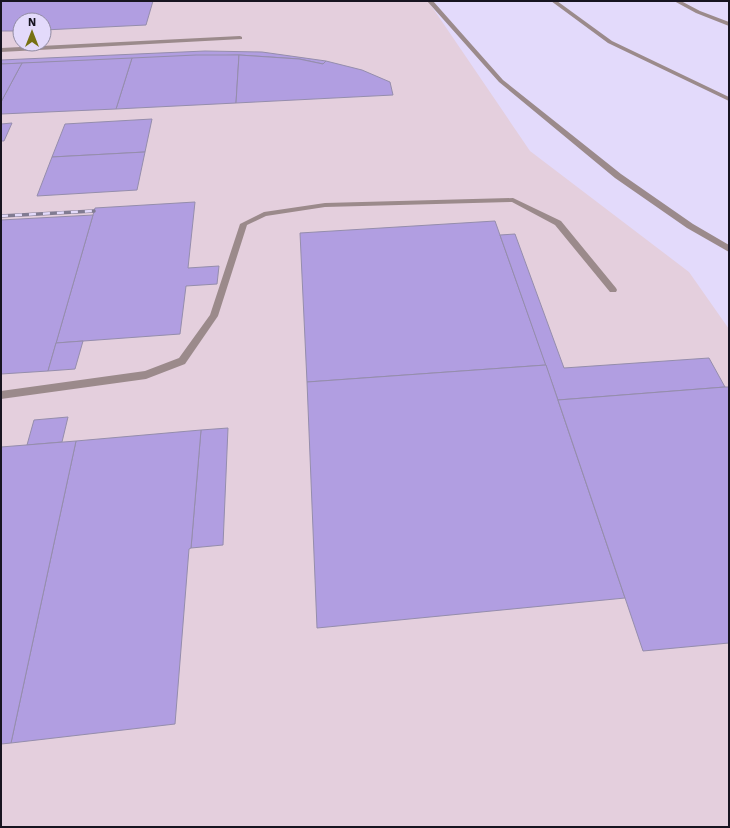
<svg xmlns="http://www.w3.org/2000/svg" width="730" height="828" viewBox="0 0 730 828" font-family="'Work Sans',sans-serif">
  <style>
    .industrial { fill: #e4cfdd; fill-rule: evenodd }
    .building { fill: #b19ee1; stroke: #958dac }
    .lines { fill: none; stroke-linecap: round; stroke-linejoin: round }
    .service { fill: #9b8a8b; fill-rule: evenodd }
    .rail-casing { stroke: #817b92; stroke-width: 3.5 }
    .rail { stroke: #e3dafb; stroke-width: 2.5; stroke-dasharray: 7; stroke-linecap: butt }
  </style>
  <rect width="100%" height="100%" fill="#e3dafb"/>
  <!-- industrial -->
  <path class="industrial" d="M1,1h427l102,150 159,121 40,57v498h-728zM20,20h24v24h-24z"/>
  <!-- building -->
  <g class="building">
    <polygon points="1,1 153,1 146,25 44,30 44,20 20,20 20,31 1,31"/>
    <polygon points="205,51 262,52 326,61 323,64 300,59 239,55 1,64 1,60"/>
    <polygon points="196,55 239,55 236,103 116,109 132,58"/>
    <polygon points="239,55 299,59 323,64 326,61 362,70 390,82 393,95 236,103"/>
    <polygon points="132,58 116,109 1,114 1,102 22,63"/>
    <polygon points="22,63 1,102 1,64"/>
    <polygon points="152,119 145,152 52,157 65,124"/>
    <polygon points="12,123 4,141 1,141 1,124"/>
    <polygon points="145,152 137,190 37,196 52,157"/>
    <polygon points="195,202 188,268 219,266 217,284 186,286 180,334 56,343 95,208"/>
    <polygon points="93,215 48,371 1,374 1,220"/>
    <polygon points="495,221 546,365 307,382 300,233"/>
    <polygon points="515,234 564,368 709,358 725,387 558,400 500,235"/>
    <polygon points="83,341 75,369 48,371 56,343"/>
    <polygon points="546,365 625,598 317,628 307,382"/>
    <polygon points="725,387 729,387 729,643 643,651 558,400"/>
    <polygon points="68,417 62,442 27,445 34,420"/>
    <polygon points="228,428 223,545 191,548 201,430"/>
    <polygon points="201,430 191,548 189,549 175,724 11,743 76,441"/>
    <polygon points="76,441 11,743 1,744 1,447"/>
  </g>
  <g class="lines">
    <!-- service -->
    <g class="service">
      <polygon points="427,1 433,1 503,80 621,174 693,224 729,245 729,252 687,228 615,178 499,82"/>
      <polygon points="551,1 557,1 612,41 729,97 729,101 608,43"/>
      <polygon points="674,1 681,1 700,11 729,22 729,26 696,13"/>
      <polygon points="240,36 242,37 242,39 1,52 1,48"/>
      <polygon points="513,198 561,221 616,288 617,290 616,292 610,292 555,225 512,202 325,207 266,216 247,225 218,316 185,364 146,379 1,399 1,391 145,371 179,358 210,315 240,224 264,212 325,203"/>
    </g>
    <!-- rail casing -->
    <g class="rail-casing">
      <polyline id="rail" points="1,216 94,211"/>
    </g>
    <!-- rail -->
    <use href="#rail" class="rail"/>
  </g>
  <!-- border -->
  <rect width="730" height="828" fill="none" stroke="#171420" stroke-width="4"/>
  <!-- north arrow -->
  <g transform="translate(32 32)"><circle r="19" fill="#e3dafb" stroke="#918ba3"/>
  <path d="M0-3L7 15L0 10L-7 15Z" fill="#777113"/>
  <text y="-6" font-size="11" font-weight="bold" text-anchor="middle" fill="#171420">N</text>
  </g>
</svg>
